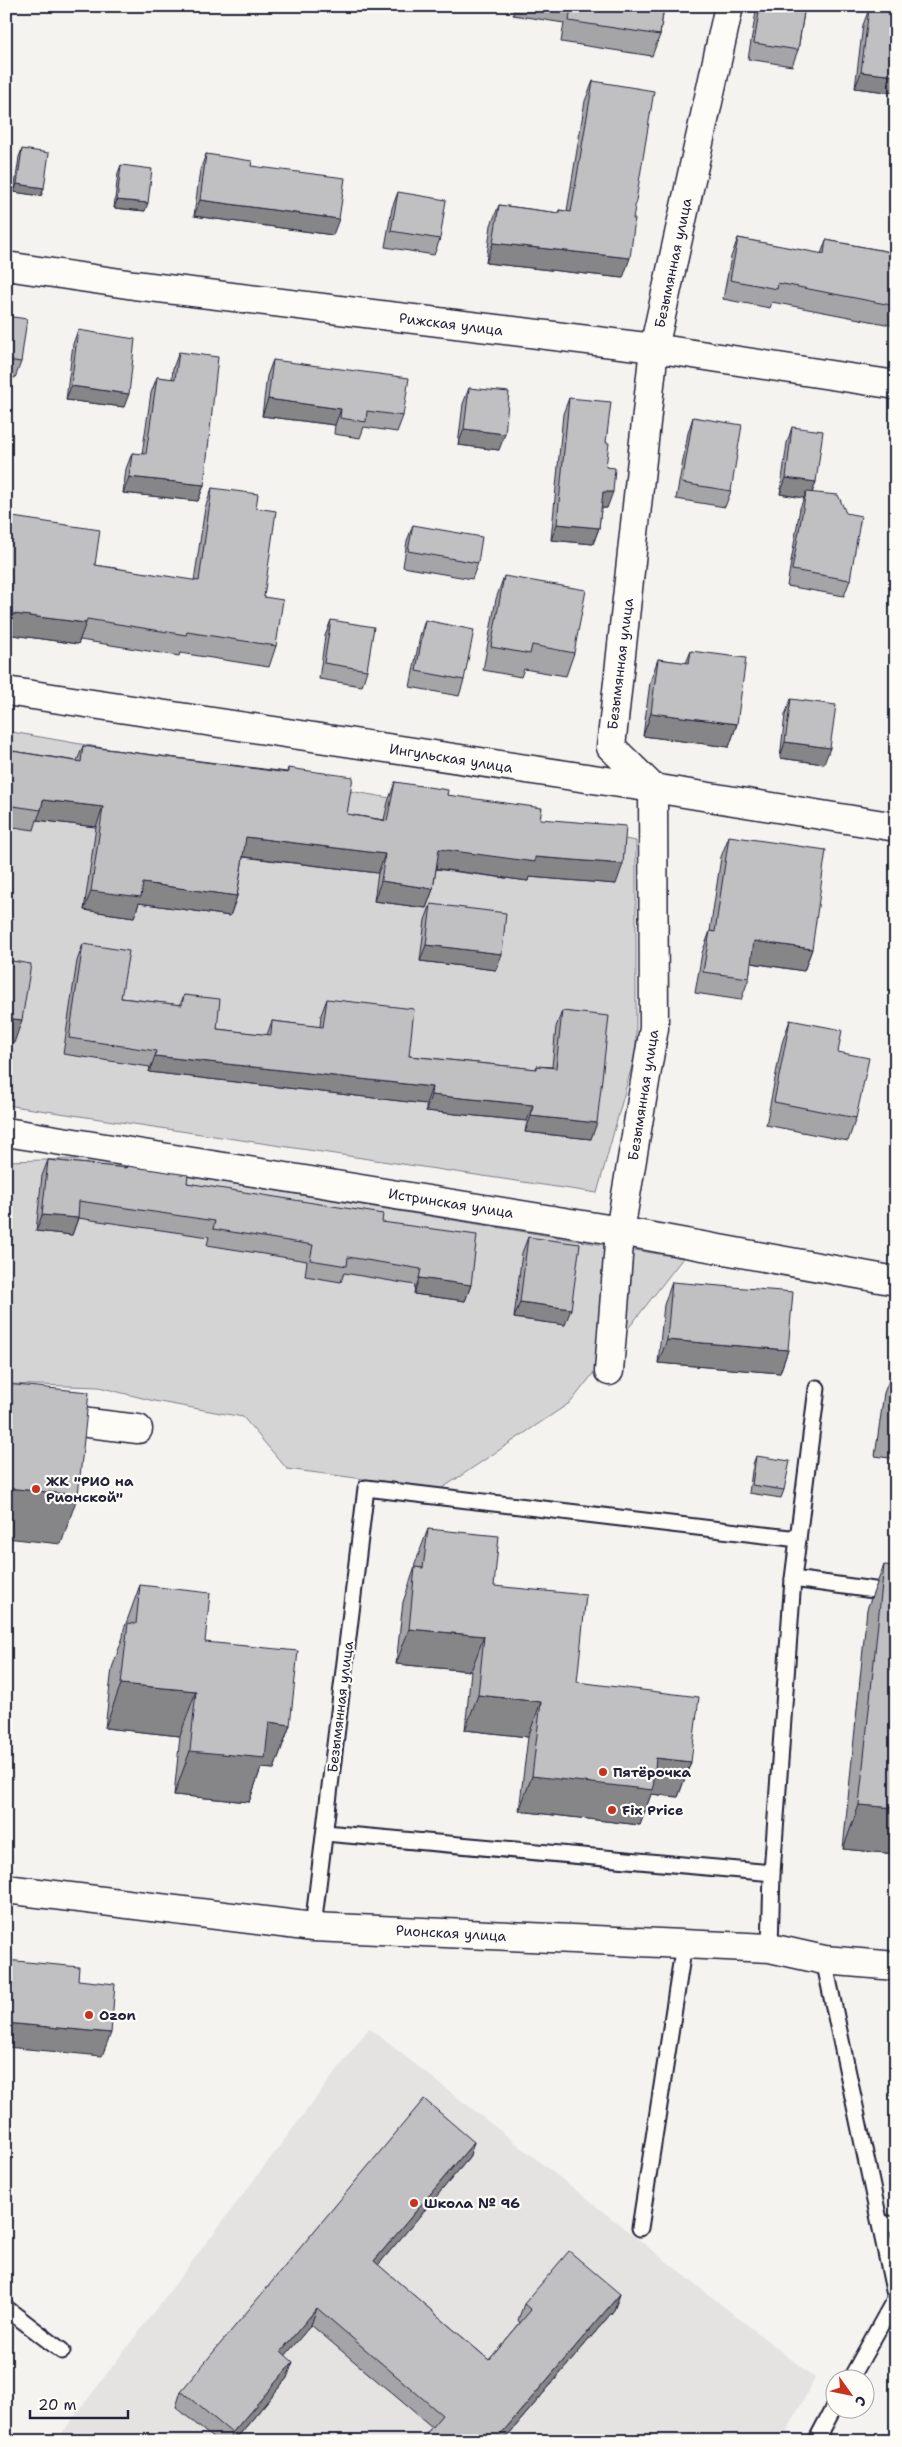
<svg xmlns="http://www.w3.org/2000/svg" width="902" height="2447" viewBox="0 0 902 2447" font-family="'Shantell Sans',sans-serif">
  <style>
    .built { fill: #e4e3e2 }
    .green { fill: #d5d4d5; stroke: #7c7b88 }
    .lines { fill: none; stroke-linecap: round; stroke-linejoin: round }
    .lane-casing { stroke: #22223b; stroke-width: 19 }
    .street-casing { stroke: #22223b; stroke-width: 31 }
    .lane { stroke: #fdfcf7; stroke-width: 15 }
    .street { stroke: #fdfcf7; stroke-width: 28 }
    .wall { fill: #a5a4a7; stroke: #22223b }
    .shaded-wall { fill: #868688; stroke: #22223b }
    .building { fill: #c0bfc2; stroke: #22223b }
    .poi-dot { fill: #c8321e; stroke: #fdfcf7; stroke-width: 2 }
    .labels { text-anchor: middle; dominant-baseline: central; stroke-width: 4.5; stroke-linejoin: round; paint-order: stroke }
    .street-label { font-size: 14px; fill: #22223b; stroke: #fdfcf7 }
    .poi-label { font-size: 14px; font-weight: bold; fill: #22223b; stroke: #fdfcf7; text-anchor: start }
  </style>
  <rect width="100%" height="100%" fill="#f4f3ef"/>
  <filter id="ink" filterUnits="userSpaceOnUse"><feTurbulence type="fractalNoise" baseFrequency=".02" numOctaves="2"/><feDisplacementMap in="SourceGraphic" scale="10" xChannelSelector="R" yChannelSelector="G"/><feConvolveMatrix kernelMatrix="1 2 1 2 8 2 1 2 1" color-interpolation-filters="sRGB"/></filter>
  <g filter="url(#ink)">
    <!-- built -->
    <polygon class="built" points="369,2028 815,2378 782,2441 56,2441"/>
    <!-- green -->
    <g class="green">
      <polygon points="6,731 636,841 636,1051 597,1193 6,1105"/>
      <polygon points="83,1159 683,1258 571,1402 441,1489 287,1469 243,1417 154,1401 99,1387 6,1384 6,1161"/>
    </g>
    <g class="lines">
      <!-- lane casing -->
      <g class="lane-casing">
        <g id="lane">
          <polyline points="793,1579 896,1593"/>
          <polyline points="325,1833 772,1873 770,1948"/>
          <polyline points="772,1873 793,1579 817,1388"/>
          <polyline points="313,1927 366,1488 798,1539"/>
          <polyline points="824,1960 896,2300"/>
          <polyline points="880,2223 896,2225"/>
          <polyline points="640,2228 684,1944"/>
          <polyline points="6,2308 62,2351"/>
          <polyline points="850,2380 895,2299"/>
          <polyline points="816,2441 834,2407"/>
        </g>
      </g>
      <!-- street casing -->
      <g class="street-casing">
        <g id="street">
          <polyline points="6,266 134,285 654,348 896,385"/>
          <polyline points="6,691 653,788 896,827"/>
          <polyline points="6,1132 620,1231 896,1281"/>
          <polyline points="609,1371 620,1231 654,1028 653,788 611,747 654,348 729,6"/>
          <polyline points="6,1413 138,1429"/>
          <polyline points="6,1889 313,1927 770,1948 824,1960 896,1966"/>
        </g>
      </g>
      <!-- lane -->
      <use href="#lane" class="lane"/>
      <!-- street -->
      <use href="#street" class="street"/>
    </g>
    <!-- wall -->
    <g class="wall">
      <polygon points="515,6 664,6 660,35 652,56 561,42 564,23 513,15"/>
      <polygon points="757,6 805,6 798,50 792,66 748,59"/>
      <polygon points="869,9 895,93 855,88 863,25"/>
      <polygon points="593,81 633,219 623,278 486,263 491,225 499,205 558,213 559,210 567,211 585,101"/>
      <polygon points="22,149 44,188 41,196 14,192 19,157"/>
      <polygon points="206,154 251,166 333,235 194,216 200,170"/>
      <polygon points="121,165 145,211 114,208 118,173"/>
      <polygon points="398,192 440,239 434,255 385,247 392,208"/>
      <polygon points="738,238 821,254 826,240 896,253 896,326 772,302 770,308 723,299 731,257"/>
      <polygon points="6,316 21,362 15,378 6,377"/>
      <polygon points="78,330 124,407 66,400 73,344"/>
      <polygon points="179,352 204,485 198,501 123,493 126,469 132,453 142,454 151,393 157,377 172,379 173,368"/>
      <polygon points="273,360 403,416 397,432 364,427 360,438 334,434 335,425 262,416 267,376"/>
      <polygon points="469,388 499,450 458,445 463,404"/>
      <polygon points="569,398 606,443 607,508 601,508 599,528 593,544 551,540 563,414"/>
      <polygon points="693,417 731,491 725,507 676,499 688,433"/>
      <polygon points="792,427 816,482 812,493 850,580 844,596 787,586 800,508 804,498 780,494 787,443"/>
      <polygon points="212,488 256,508 264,597 276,646 269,667 180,653 179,656 80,640 78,644 6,634 6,516 95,565 194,581 205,508"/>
      <polygon points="413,525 478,563 472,579 403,567 407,541"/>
      <polygon points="504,576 574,653 566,676 524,669 521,677 483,670 496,599"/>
      <polygon points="331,620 367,670 362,686 319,679 325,636"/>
      <polygon points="425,620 464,680 459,696 410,687 420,636"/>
      <polygon points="691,651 737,724 729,747 643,736 650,682 658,659 686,663"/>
      <polygon points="791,699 824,764 780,758 785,715"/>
      <polygon points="83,746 287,772 288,768 347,814 384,820 388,802 395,782 540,819 616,884 529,877 528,881 436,869 433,889 426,908 374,901 378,873 243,857 237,896 230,916 139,903 134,917 84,910 96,827 37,820 34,830 6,826 6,750 77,761"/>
      <polygon points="729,836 812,949 804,971 751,963 749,978 741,1000 695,993 702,953 710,931 721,857"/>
      <polygon points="431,904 496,970 420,961 425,920"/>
      <polygon points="83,944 121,998 180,1005 184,995 217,1029 267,1035 272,1021 320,1027 321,1015 327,999 409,1056 536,1069 537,1066 552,1067 556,1027 562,1011 591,1139 525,1132 527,1121 426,1111 426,1104 149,1072 150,1067 63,1054 77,961"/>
      <polygon points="790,1020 838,1052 856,1118 848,1141 766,1125 782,1043"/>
      <polygon points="48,1160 126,1168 127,1166 187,1183 382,1222 471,1285 465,1301 414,1294 415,1285 344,1273 341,1282 305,1276 307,1261 207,1245 209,1237 78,1218 72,1235 36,1231 42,1176"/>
      <polygon points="528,1237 565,1325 514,1318 522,1253"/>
      <polygon points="672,1282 788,1350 780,1373 658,1363 664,1305"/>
      <polygon points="896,1362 896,1459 875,1456 884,1393"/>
      <polygon points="756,1456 784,1490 781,1498 749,1493 753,1464"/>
      <polygon points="428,1529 494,1586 577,1682 691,1762 678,1797 651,1794 640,1825 519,1811 528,1737 465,1730 471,1671 396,1664 403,1602 414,1570 415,1564"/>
      <polygon points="884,1565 896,1854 843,1849 867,1609"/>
      <polygon points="140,1585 205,1642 290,1725 274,1769 261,1768 249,1802 174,1795 180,1736 105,1728 112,1668 123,1637 124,1629"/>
      <polygon points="474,2142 469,2158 378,2265 489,2360 520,2323 518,2320 524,2304 620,2294 614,2310 503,2441 420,2441 432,2427 311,2325 285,2355 287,2378 234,2441 216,2441 176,2407 181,2391"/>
    </g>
    <!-- shaded-wall -->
    <g class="shaded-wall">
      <polygon points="861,72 896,76 895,93 855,88"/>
      <polygon points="17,184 44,188 41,196 14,192"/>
      <polygon points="117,200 148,203 145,211 114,208"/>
      <polygon points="200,200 339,219 333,235 194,216"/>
      <polygon points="493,243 630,258 623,278 486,263"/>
      <polygon points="71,386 129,394 124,407 66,400"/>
      <polygon points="268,399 341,409 335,425 262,416"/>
      <polygon points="464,429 505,434 499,450 458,445"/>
      <polygon points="129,477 204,485 198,501 123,493"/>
      <polygon points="786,478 816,482 810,498 806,492 804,498 780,494"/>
      <polygon points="603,492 613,492 607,508 597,508"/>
      <polygon points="557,524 599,528 593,544 551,540"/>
      <polygon points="6,613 86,623 78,644 6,634"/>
      <polygon points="651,713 737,724 729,747 643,736"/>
      <polygon points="785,742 830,748 824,764 780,758"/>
      <polygon points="43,800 103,807 96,827 37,820 41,810"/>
      <polygon points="246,837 385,854 378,873 238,856"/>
      <polygon points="439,849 535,857 623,864 616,884 529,877 528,881 432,868"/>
      <polygon points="381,881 433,889 426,908 374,901"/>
      <polygon points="143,883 237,896 230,916 139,903 134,917 84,910 91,891"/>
      <polygon points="754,941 812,949 804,971 746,962"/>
      <polygon points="426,945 502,954 496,970 420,961"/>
      <polygon points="6,1018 22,1020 14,1043 6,1042"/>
      <polygon points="155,1056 432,1087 426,1104 149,1072"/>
      <polygon points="431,1095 533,1105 527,1121 426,1111"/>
      <polygon points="531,1116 597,1123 591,1139 525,1132"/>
      <polygon points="42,1215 78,1218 72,1235 36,1231"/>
      <polygon points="419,1278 471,1285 465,1301 414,1294"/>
      <polygon points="520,1302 571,1309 565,1325 514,1318"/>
      <polygon points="667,1340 788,1350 780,1373 658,1363"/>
      <polygon points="6,1488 78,1495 61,1544 6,1538"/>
      <polygon points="409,1629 484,1636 471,1671 396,1664"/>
      <polygon points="121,1684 196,1691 180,1736 105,1728"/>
      <polygon points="478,1695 541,1702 528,1737 465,1730"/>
      <polygon points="269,1722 290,1725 274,1769 261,1768 249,1802 174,1795 190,1751"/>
      <polygon points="656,1758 691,1762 678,1797 651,1794 640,1825 519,1811 532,1776"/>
      <polygon points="859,1805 896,1808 896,1854 843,1849"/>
      <polygon points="6,2023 111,2033 102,2056 6,2047"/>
      <polygon points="474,2142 469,2158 368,2277 374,2261"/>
      <polygon points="620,2294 614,2310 503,2441 495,2441"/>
      <polygon points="317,2308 311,2325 275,2368 281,2351"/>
      <polygon points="293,2362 287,2378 234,2441 230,2441 232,2433"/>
    </g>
    <!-- building -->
    <g class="building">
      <polygon points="571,6 664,6 660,35 569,21"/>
      <polygon points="760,6 805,6 798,50 754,43"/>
      <polygon points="869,9 896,13 896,76 861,72"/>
      <polygon points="593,81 654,91 633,219 635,219 630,258 493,243 499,205 559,213 559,210 571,212"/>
      <polygon points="22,149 49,153 44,188 17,184"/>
      <polygon points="206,154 252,161 251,166 345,178 339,219 200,200"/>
      <polygon points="121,165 152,169 148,203 117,200"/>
      <polygon points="398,192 446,200 440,239 391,231"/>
      <polygon points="738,238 824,254 826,240 896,253 896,306 778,283 777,289 730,280"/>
      <polygon points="6,316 27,319 21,362 6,360"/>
      <polygon points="78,330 135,339 129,394 71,386"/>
      <polygon points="179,352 218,357 204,485 129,477 132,453 146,454 157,377 175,379"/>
      <polygon points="273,360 409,378 403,416 367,411 366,422 340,418 341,409 268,399"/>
      <polygon points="469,388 509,392 505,434 464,429"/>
      <polygon points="569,398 611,402 606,443 609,443 606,467 615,468 613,492 603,492 599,528 557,524"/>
      <polygon points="693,417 742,425 731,491 682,483"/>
      <polygon points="792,427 823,431 816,482 786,478"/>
      <polygon points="212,488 258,494 256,508 276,511 264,597 283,600 276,646 187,632 186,635 87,619 86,623 6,613 6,516 100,530 95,565 199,581"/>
      <polygon points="806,492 838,495 846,513 861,516 850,580 792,570"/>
      <polygon points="413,525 482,537 478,563 408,551"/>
      <polygon points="504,576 586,590 574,653 532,645 530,654 491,647"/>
      <polygon points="331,620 374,627 367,670 324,663"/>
      <polygon points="425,620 474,630 464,680 416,671"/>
      <polygon points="691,651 746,658 737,724 651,713 658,659 689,663"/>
      <polygon points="791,699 836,705 830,748 785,742"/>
      <polygon points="83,746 288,773 288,768 353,777 347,814 387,821 395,782 448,790 447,795 542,808 540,819 626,826 623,864 535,857 535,862 439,849 433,889 381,881 385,854 246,837 237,896 143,883 141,897 91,891 103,807 43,800 41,810 6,805 6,750 81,762"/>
      <polygon points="729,836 826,850 812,949 754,941 749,978 703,972 710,931 715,932"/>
      <polygon points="431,904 506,913 502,954 426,945"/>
      <polygon points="83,944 129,951 121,998 182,1005 184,995 220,999 217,1029 271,1035 272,1021 323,1027 327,999 414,1009 409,1056 537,1069 537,1066 556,1068 562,1011 609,1016 597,1123 531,1116 533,1105 431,1095 432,1087 155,1056 156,1051 69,1038"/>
      <polygon points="6,960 31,964 22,1020 6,1018"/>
      <polygon points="790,1020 842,1030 838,1052 869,1058 856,1118 774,1102"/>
      <polygon points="48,1160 127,1168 127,1166 188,1175 187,1183 383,1214 382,1222 477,1235 471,1285 419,1278 421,1269 348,1257 347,1266 310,1260 313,1245 213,1229 215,1221 79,1201 78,1218 42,1215"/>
      <polygon points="528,1237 580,1244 571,1309 520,1302"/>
      <polygon points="672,1282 793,1292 788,1350 667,1340"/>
      <polygon points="896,1381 896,1412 891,1412"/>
      <polygon points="6,1384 89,1392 78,1495 6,1488"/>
      <polygon points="756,1456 790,1461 784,1490 752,1485"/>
      <polygon points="428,1529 499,1536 494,1586 586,1595 577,1682 699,1697 691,1762 656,1758 653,1790 532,1776 541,1702 478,1695 484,1636 409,1629 415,1567 423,1568"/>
      <polygon points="884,1565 896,1566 896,1808 859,1805"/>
      <polygon points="140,1585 210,1593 205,1642 298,1651 290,1725 269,1722 265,1758 190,1751 196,1691 121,1684 128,1623 136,1624"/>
      <polygon points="6,1960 79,1967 78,1980 115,1984 111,2033 6,2023"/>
      <polygon points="424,2099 474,2142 374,2261 489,2360 531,2310 524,2304 569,2251 620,2294 495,2441 420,2441 442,2415 317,2308 281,2351 293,2362 232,2433 181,2391"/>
    </g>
  </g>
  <!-- markers -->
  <g class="poi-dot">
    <circle cx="36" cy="1489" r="5"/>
    <circle cx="603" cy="1772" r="5"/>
    <circle cx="612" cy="1810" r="5"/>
    <circle cx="89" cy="2015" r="5"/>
    <circle cx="414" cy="2203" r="5"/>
  </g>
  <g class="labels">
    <!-- street labels -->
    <g class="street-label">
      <text transform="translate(673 263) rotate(-78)">Безымянная улица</text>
      <text transform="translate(451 324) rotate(7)">Рижская улица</text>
      <text transform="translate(620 664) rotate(-83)">Безымянная улица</text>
      <text transform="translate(451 758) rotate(9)">Ингульская улица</text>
      <text transform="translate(643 1095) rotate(-81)">Безымянная улица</text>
      <text transform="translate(451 1203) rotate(9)">Истринская улица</text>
      <text transform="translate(340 1707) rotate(-83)">Безымянная улица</text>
      <text transform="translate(451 1933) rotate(3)">Рионская улица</text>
    </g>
    <!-- poi labels -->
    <g class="poi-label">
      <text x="46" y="1481">ЖК "РИО на<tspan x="46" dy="16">Рионской"</tspan></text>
      <text x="613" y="1772">Пятёрочка</text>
      <text x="622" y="1810">Fix Price</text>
      <text x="99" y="2015">Ozon</text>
      <text x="424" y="2203">Школа № 96</text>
    </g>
  </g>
  <!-- margin -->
  <rect width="902" height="2447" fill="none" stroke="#fdfcf7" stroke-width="25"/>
  <rect x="12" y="12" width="877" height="2422" fill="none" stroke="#22223b" stroke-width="2" filter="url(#ink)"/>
  <!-- north arrow -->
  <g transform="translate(850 2394) rotate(123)"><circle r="24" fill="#fdfcf7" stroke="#a5a5ac"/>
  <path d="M0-4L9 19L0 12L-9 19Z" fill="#c8321e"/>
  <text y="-8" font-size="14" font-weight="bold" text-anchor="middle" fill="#22223b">С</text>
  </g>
  <!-- scale -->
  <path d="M30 2410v8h98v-8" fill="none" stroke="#22223b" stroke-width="2.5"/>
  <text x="38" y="2410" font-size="15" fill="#22223b" stroke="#fdfcf7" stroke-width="4" paint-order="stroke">20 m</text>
</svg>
